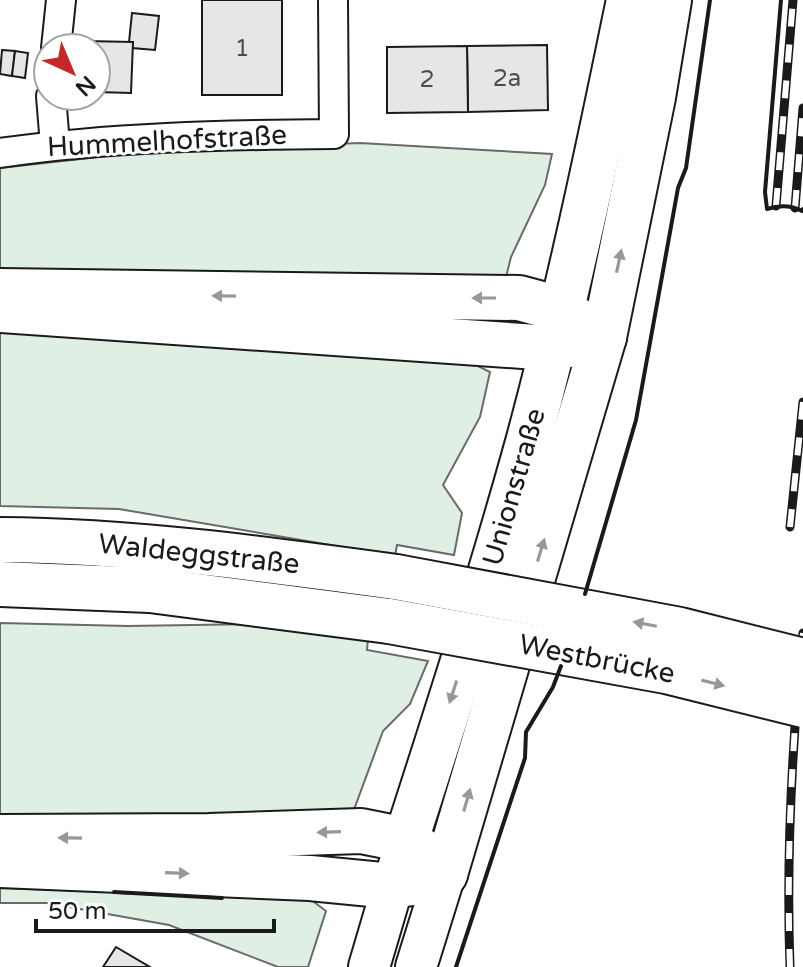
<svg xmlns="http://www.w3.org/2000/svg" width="803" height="967" viewBox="0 0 803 967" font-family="'Varela Round',sans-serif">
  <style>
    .green { fill: #e0efe3; stroke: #6a6a6a; stroke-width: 2 }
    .building { fill: #e6e6e6; stroke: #1a1a1a; stroke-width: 2 }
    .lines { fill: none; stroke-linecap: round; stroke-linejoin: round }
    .minor-casing { stroke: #1a1a1a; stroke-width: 32 }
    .secondary-casing { stroke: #1a1a1a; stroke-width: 44 }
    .primary-casing { stroke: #1a1a1a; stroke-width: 48 }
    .motorway-casing { stroke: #1a1a1a; stroke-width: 48 }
    .minor { stroke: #fff; stroke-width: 28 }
    .secondary { stroke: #fff; stroke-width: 40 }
    .primary { stroke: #fff; stroke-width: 44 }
    .motorway { stroke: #fff; stroke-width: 44 }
    .rail-casing { stroke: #1a1a1a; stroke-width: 9 }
    .rail { stroke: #fff; stroke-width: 6; stroke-dasharray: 18; stroke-linecap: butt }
    .primary-bridge-casing { stroke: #1a1a1a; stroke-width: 48; stroke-linecap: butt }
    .primary-bridge { stroke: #fff; stroke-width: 44 }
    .wall { stroke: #1a1a1a; stroke-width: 4 }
    .oneway { fill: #989898 }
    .labels { text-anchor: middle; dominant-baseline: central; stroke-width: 6; stroke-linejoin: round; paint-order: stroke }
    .number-label { font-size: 24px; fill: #4d4d4d }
    .street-label { font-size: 28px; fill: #1a1a1a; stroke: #fff }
  </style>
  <rect width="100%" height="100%" fill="#fff"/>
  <!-- green -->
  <g class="green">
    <polygon points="360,143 552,154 545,185 511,257 505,281 0,274 0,168 152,151"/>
    <polygon points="0,324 470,362 490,372 480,417 443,485 462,513 454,555 397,545 395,556 119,509 0,506"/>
    <polygon points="0,623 128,626 256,624 368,638 367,650 428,661 410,704 383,731 352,815 0,821"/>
    <polygon points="0,888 310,899 326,911 308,967 278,967 169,925 46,903 0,903"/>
  </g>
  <!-- building -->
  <g class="building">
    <rect x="202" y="0" width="80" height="95"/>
    <polygon points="132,13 159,16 155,50 132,48 133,42 129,42"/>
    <polygon points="86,41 133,42 131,93 96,92 96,48 85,48"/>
    <polygon points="547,45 548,110 468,112 467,46"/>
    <polygon points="467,46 468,112 387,113 387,47"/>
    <polygon points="2,50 15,51 12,76 0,74"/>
    <polygon points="15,51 28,53 25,78 12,76"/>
    <polygon points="116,947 150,967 103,967"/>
  </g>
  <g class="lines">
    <!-- minor casing -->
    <g class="minor-casing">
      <g id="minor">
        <polyline points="56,48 61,0"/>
        <polyline points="51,96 55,145"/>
        <path d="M0,153c111,-16 222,-18 334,-19l-1,-134"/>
      </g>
    </g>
    <!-- secondary casing -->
    <g class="secondary-casing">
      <g id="secondary">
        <polyline points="369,967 402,855"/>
        <polyline points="416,967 445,874"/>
      </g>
    </g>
    <!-- primary casing -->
    <g class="primary-casing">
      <g id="primary">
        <polyline points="0,310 551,348 580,343"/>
        <path d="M0,540c133,1 264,19 396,37"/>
        <polyline points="0,584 150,590 389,621"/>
        <polyline points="0,837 209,836 361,831 406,840 431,857"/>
        <path d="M406,840c43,-133 86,-267 123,-401 39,-145 70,-292 100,-439"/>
        <polyline points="445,874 604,337 653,97 669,0"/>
      </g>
    </g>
    <!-- motorway casing -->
    <g class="motorway-casing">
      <g id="motorway">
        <polyline points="0,291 519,298 560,309 604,337"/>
        <polyline points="0,865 310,878 392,886 425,881 445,874"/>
      </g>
    </g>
    <!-- minor -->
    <use href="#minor" class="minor"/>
    <!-- secondary -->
    <use href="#secondary" class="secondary"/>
    <!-- primary -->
    <use href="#primary" class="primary"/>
    <!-- motorway -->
    <use href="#motorway" class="motorway"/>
    <!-- rail casing -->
    <g class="rail-casing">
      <g id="rail">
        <polyline points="776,206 793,0"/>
        <polyline points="795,208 803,108"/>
        <polyline points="790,527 803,402"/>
        <path d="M790,967c-4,-111 2,-224 13,-334"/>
      </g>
    </g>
    <!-- rail -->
    <use href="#rail" class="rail"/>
    <!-- primary-bridge casing -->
    <g class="primary-bridge-casing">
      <g id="primary-bridge">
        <polyline points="396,577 680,630 803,661"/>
        <polyline points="389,621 666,671 803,705"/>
      </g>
    </g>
    <!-- primary-bridge -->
    <use href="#primary-bridge" class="primary-bridge"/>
    <!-- wall -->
    <g class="wall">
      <path d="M781,0l-16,192 2,17c12,-4 24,-4 35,2l1,-2"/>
      <polyline points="585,594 636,420 678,188 686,168 710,0"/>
      <polyline points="114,892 222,898"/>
      <polyline points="456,967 525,758 526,732 553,687 561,666"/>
    </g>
  </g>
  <!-- one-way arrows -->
  <defs><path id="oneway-solid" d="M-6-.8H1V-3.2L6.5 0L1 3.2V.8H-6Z" transform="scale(2)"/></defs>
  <g class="oneway">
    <use href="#oneway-solid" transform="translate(619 261) rotate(-78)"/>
    <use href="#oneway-solid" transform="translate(224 296) rotate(-179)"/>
    <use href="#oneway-solid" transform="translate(484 298) rotate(-180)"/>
    <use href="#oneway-solid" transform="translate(541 550) rotate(-73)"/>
    <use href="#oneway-solid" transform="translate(645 624) rotate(-169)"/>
    <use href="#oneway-solid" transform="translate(713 683) rotate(14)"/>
    <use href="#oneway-solid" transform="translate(453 692) rotate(108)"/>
    <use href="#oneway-solid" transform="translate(467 800) rotate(-74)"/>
    <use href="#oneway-solid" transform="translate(329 832) rotate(178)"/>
    <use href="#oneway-solid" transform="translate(70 838) rotate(-179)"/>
    <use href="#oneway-solid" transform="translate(177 873) rotate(2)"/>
  </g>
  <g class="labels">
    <!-- number labels -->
    <g class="number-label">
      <text x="242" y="48">1</text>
      <text x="507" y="78">2a</text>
      <text x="427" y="79">2</text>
    </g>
    <!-- street labels -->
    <g class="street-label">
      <text transform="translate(167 141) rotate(-3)">Hummelhofstraße</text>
      <text transform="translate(514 487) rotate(-74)">Unionstraße</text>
      <text transform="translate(199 554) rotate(6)">Waldeggstraße</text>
      <text transform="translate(597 659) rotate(11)">Westbrücke</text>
    </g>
  </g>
  <!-- north arrow -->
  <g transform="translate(72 72) rotate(136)"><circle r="38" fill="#ffffff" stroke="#a3a3a3" stroke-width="2"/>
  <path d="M0-6L14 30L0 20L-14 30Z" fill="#c62828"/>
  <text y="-12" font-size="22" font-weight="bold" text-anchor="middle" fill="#1a1a1a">N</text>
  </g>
  <!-- scale -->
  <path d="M36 919v12h238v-12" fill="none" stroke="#1a1a1a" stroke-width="4"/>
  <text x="48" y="919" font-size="24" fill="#1a1a1a" stroke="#ffffff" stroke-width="6" paint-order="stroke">50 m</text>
</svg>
